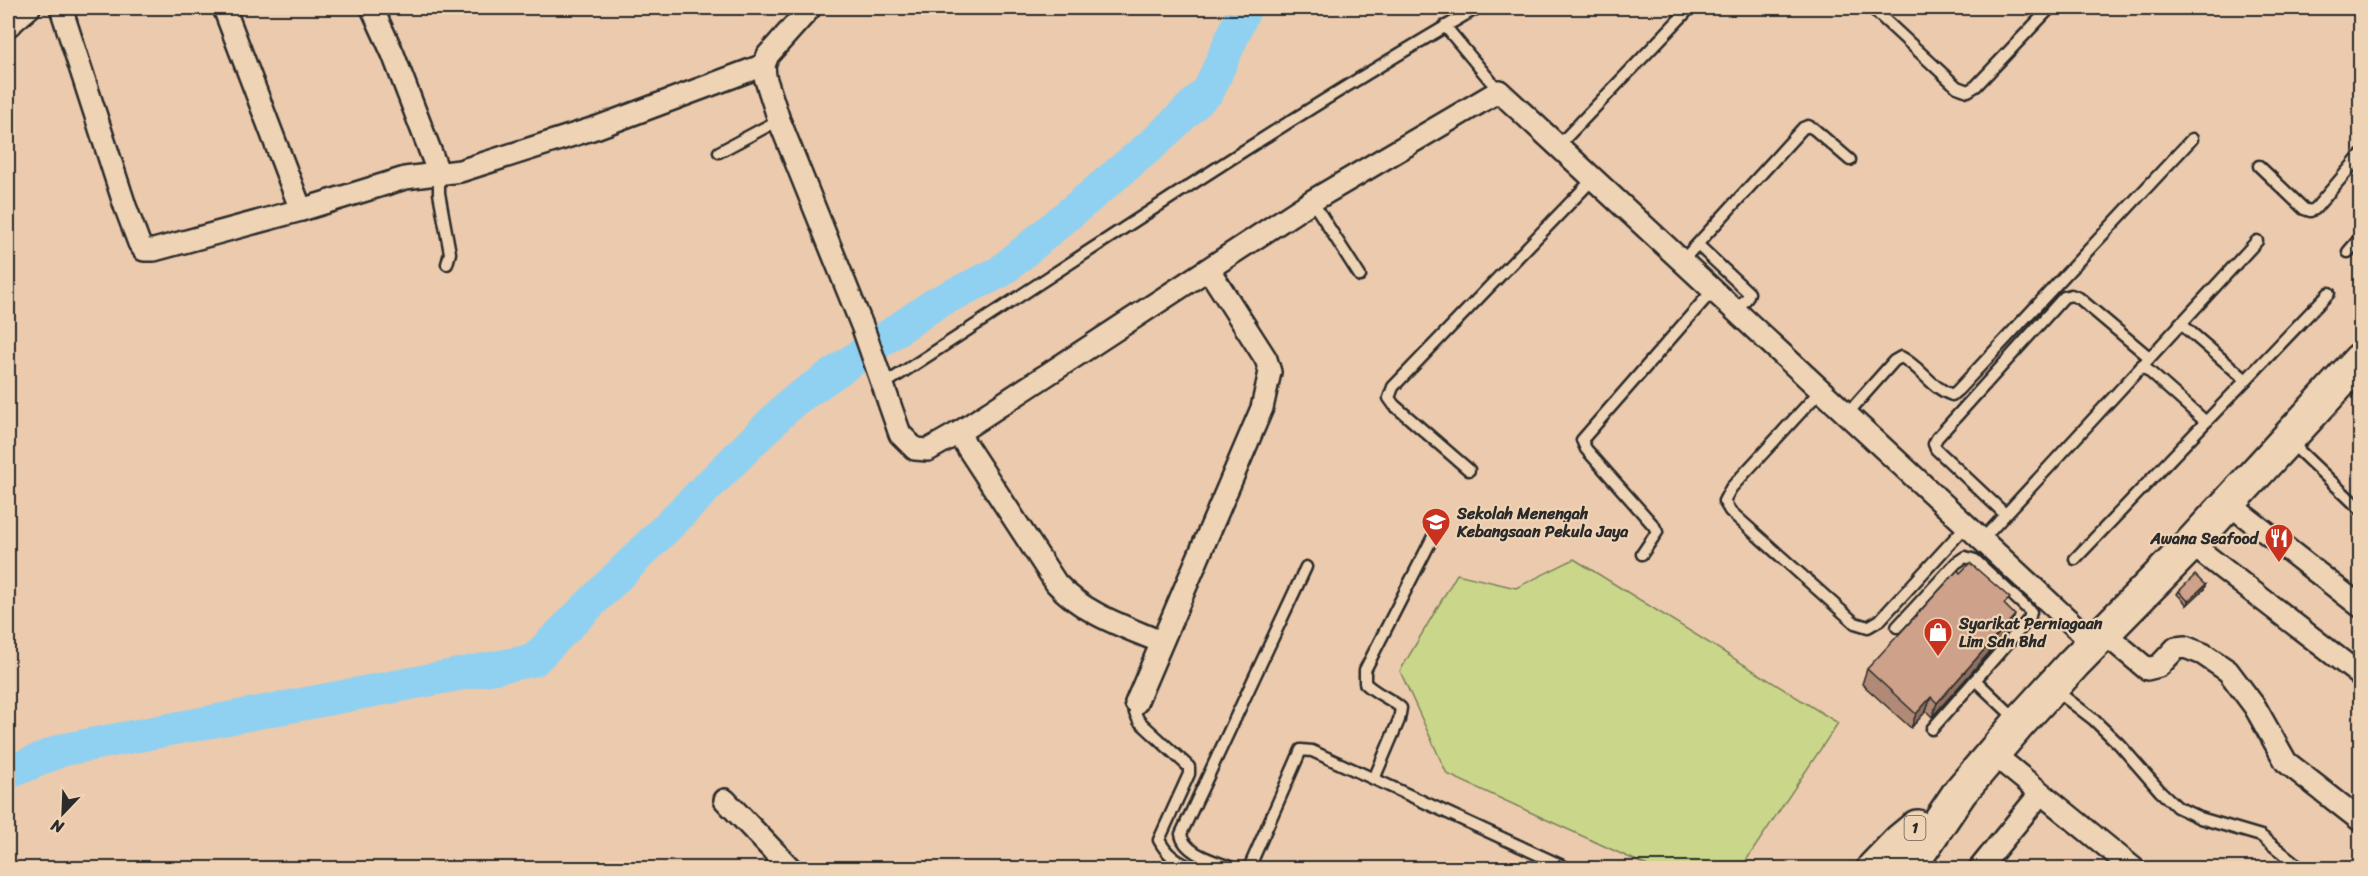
<svg xmlns="http://www.w3.org/2000/svg" width="2368" height="876" viewBox="0 0 2368 876" font-family="Sriracha,sans-serif">
  <style>
    .green { fill: #cad68a; stroke: #7a805a; stroke-width: 1.5 }
    .lines { fill: none; stroke-linecap: round; stroke-linejoin: round }
    .river { stroke: #90d1f1; stroke-width: 33 }
    .service-casing { stroke: #2b2b2b; stroke-width: 15 }
    .minor-casing { stroke: #2b2b2b; stroke-width: 26 }
    .primary-casing { stroke: #2b2b2b; stroke-width: 38 }
    .service { stroke: #eed3b5; stroke-width: 10 }
    .minor { stroke: #eed3b5; stroke-width: 21 }
    .primary { stroke: #eed3b5; stroke-width: 33 }
    .wall { fill: #b08a77; stroke: #2b2b2b; stroke-width: 1.5 }
    .shaded-wall { fill: #907161; stroke: #2b2b2b; stroke-width: 1.5 }
    .building { fill: #cda18a; stroke: #2b2b2b; stroke-width: 1.5 }
    .labels { text-anchor: middle; dominant-baseline: central; stroke-width: 4.5; stroke-linejoin: round; paint-order: stroke }
    .shield { fill: #eed3b5; stroke: #665d54; stroke-width: 1.5 }
    .shield-label { font-size: 15px; font-weight: bold; fill: #2b2b2b }
    .poi-label { font-size: 16px; font-weight: bold; fill: #2b2b2b; stroke: #eed3b5; text-anchor: start }
  </style>
  <rect width="100%" height="100%" fill="#eccaad"/>
  <filter id="ink" filterUnits="userSpaceOnUse"><feTurbulence type="fractalNoise" baseFrequency=".0167" numOctaves="2"/><feDisplacementMap in="SourceGraphic" scale="12" xChannelSelector="R" yChannelSelector="G"/><feConvolveMatrix kernelMatrix="1 2 1 2 8 2 1 2 1" color-interpolation-filters="sRGB"/></filter>
  <g filter="url(#ink)">
    <!-- green -->
    <polygon class="green" points="1574,559 1838,723 1741,868 1652,868 1447,774 1400,671 1457,574 1516,588"/>
    <g class="lines">
      <!-- river -->
      <polyline class="river" points="8,773 62,750 534,660 792,402 936,303 1000,272 1156,141 1209,90 1245,8"/>
      <!-- service casing -->
      <g class="service-casing">
        <g id="service">
          <polyline points="1872,8 1957,87 1968,91 1976,86 2050,8"/>
          <polyline points="1445,26 1499,91"/>
          <polyline points="1558,146 1690,8"/>
          <polyline points="719,152 779,120"/>
          <polyline points="2259,166 2304,209 2310,211 2315,209 2360,156"/>
          <polyline points="439,174 439,193 450,253 447,264"/>
          <polyline points="1312,201 1360,276"/>
          <polyline points="1698,245 1749,293 1747,298 1736,311"/>
          <polyline points="2348,252 2360,238"/>
          <polyline points="1682,261 1803,128 1808,126 1814,129 1850,160"/>
          <polyline points="2180,323 2246,380"/>
          <polyline points="2142,365 2206,422"/>
          <path d="M883,385c197,-127 391,-259 594,-377"/>
          <polyline points="1821,390 1731,488 1724,501 1730,511 1855,623 1868,627 1880,620 1967,525"/>
          <path d="M1847,414l47,-53 7,-4c19,9 30,31 51,38l6,-5 234,-251"/>
          <polyline points="2289,441 2360,509"/>
          <polyline points="1469,470 1394,405 1389,398 1393,387 1593,179"/>
          <polyline points="2005,514 1936,449 1934,444 1937,438 2064,297 2071,295 2079,298 2149,357"/>
          <path d="M1439,525l-74,145v13c11,11 25,15 36,25l-2,12 -25,59 193,89"/>
          <polyline points="1982,540 2257,241"/>
          <polyline points="1642,554 1657,532 1654,526 1586,449 1582,440 1713,290"/>
          <polyline points="2075,559 2329,293"/>
          <polyline points="1897,627 1956,563 1965,557 1975,560 2031,612 2029,619 1932,729"/>
          <polyline points="1975,680 2017,720"/>
          <polyline points="2054,689 2093,719 2120,745 2160,791 2177,807 2200,818 2261,836 2301,868"/>
          <path d="M1136,703l-1,10 4,8 50,46v7l-30,66c8,15 17,21 33,28"/>
          <path d="M1232,868c-17,-7 -48,-14 -51,-34l125,-267"/>
          <polyline points="1249,868 1301,750 1312,751 1374,779"/>
        </g>
      </g>
      <!-- minor casing -->
      <g class="minor-casing">
        <g id="minor">
          <polyline points="61,8 125,206 139,243 144,250 154,250 301,210"/>
          <polyline points="224,8 301,210 405,178 460,171 598,127 764,65"/>
          <polyline points="372,8 393,54 439,174"/>
          <polyline points="810,8 768,55 764,65 765,77 779,120 863,328 900,434 915,449 928,450 958,433 1312,201 1499,91 2094,644"/>
          <polyline points="8,26 29,8"/>
          <path d="M958,433l98,150c28,31 67,43 105,59"/>
          <polyline points="2228,503 2360,606"/>
          <polyline points="2191,544 2360,675"/>
          <polyline points="2104,633 2147,669 2159,666 2176,648 2185,647 2203,654 2228,671 2255,707 2286,762 2360,820"/>
          <polyline points="1136,703 1262,408 1270,372 1266,359 1209,270"/>
          <polyline points="1992,753 2133,868"/>
          <polyline points="725,800 790,868"/>
          <polyline points="1980,868 2040,794"/>
        </g>
      </g>
      <!-- primary casing -->
      <g class="primary-casing">
        <g id="primary">
          <polyline points="1874,868 1900,841 1917,827"/>
          <polyline points="1905,868 1916,857 1960,792 2019,723 2074,663 2191,544 2360,360"/>
        </g>
      </g>
      <!-- service -->
      <use href="#service" class="service"/>
      <!-- minor -->
      <use href="#minor" class="minor"/>
      <!-- primary -->
      <use href="#primary" class="primary"/>
    </g>
    <!-- wall -->
    <g class="wall">
      <polygon points="2205,585 2204,589 2187,605 2177,594 2179,591"/>
      <polygon points="2007,607 2010,629 1932,717 1926,711 1911,728 1862,684 1867,669"/>
    </g>
    <!-- shaded-wall -->
    <g class="shaded-wall">
      <polygon points="2205,585 2204,589 2187,605 2188,601"/>
      <polygon points="2015,615 2010,629 1932,717 1937,703"/>
      <polygon points="1931,697 1926,711 1911,728 1916,714"/>
    </g>
    <!-- building -->
    <g class="building">
      <polygon points="1970,563 2010,598 2004,604 2015,615 1937,703 1931,697 1916,714 1867,669 1958,570 1960,573"/>
      <polygon points="2195,575 2205,585 2188,601 2179,591"/>
    </g>
  </g>
  <!-- icons -->
  <defs>
    <g id="school-pin" transform="scale(1.5)"><path d="M0 17L-7.5 6A9.5 9.5 0 1 1 7.5 6Z" fill="#c8321e" stroke="#eed3b5"/><path d="M0-5L7-2L0 1L-7-2ZM-4 1L0 2.5L4 1V4Q0 6-4 4Z" fill="#fff"/></g>
    <g id="restaurant-pin" transform="scale(1.5)"><path d="M0 17L-7.5 6A9.5 9.5 0 1 1 7.5 6Z" fill="#c8321e" stroke="#eed3b5"/><path d="M-5-6h1v4h1v-4h1v4h1v-4h1v5L-1.5 .5V6h-2V.5L-5-1ZM5-6V6H3V1.5H1.5Q1.5-4 5-6Z" fill="#fff"/></g>
    <g id="shop-pin" transform="scale(1.5)"><path d="M0 17L-7.5 6A9.5 9.5 0 1 1 7.5 6Z" fill="#c8321e" stroke="#eed3b5"/><path d="M-5-2.5h2.3a2.7 3.5 0 0 1 5.4 0H5L5.5 6h-11ZM-1.5-2.5h3a1.5 2.3 0 0 0-3 0Z" fill="#fff"/></g>
  </defs>
  <g fill-rule="evenodd">
    <use href="#school-pin" x="1436" y="522"/>
    <use href="#restaurant-pin" x="2279" y="538"/>
    <use href="#shop-pin" x="1938" y="632"/>
  </g>
  <g class="labels">
    <!-- shield labels -->
    <rect class="shield" x="1904.5" y="816" width="21" height="24" rx="4.5"/>
    <g class="shield-label">
      <text x="1915" y="828">1</text>
    </g>
    <!-- poi labels -->
    <g class="poi-label">
      <text x="1457" y="513">Sekolah Menengah<tspan x="1457" dy="18">Kebangsaan Pekula Jaya</tspan></text>
      <text x="2258" y="538" text-anchor="end">Awana Seafood</text>
      <text x="1959" y="623">Syarikat Perniagaan<tspan x="1959" dy="18">Lim Sdn Bhd</tspan></text>
    </g>
  </g>
  <!-- margin -->
  <rect width="2368" height="876" fill="none" stroke="#eed3b5" stroke-width="30"/>
  <rect x="15" y="15" width="2338" height="846" fill="none" stroke="#2b2b2b" stroke-width="2" filter="url(#ink)"/>
  <!-- north arrow -->
  <g transform="translate(63 813) rotate(203)" stroke="#eed3b5" stroke-width="4.5" paint-order="stroke">
  <path d="M0-4.5L10 22L0 15L-10 22Z" fill="#2b2b2b"/>
  <text y="-9" font-size="16" font-weight="bold" text-anchor="middle" fill="#2b2b2b">N</text>
  </g>
</svg>
